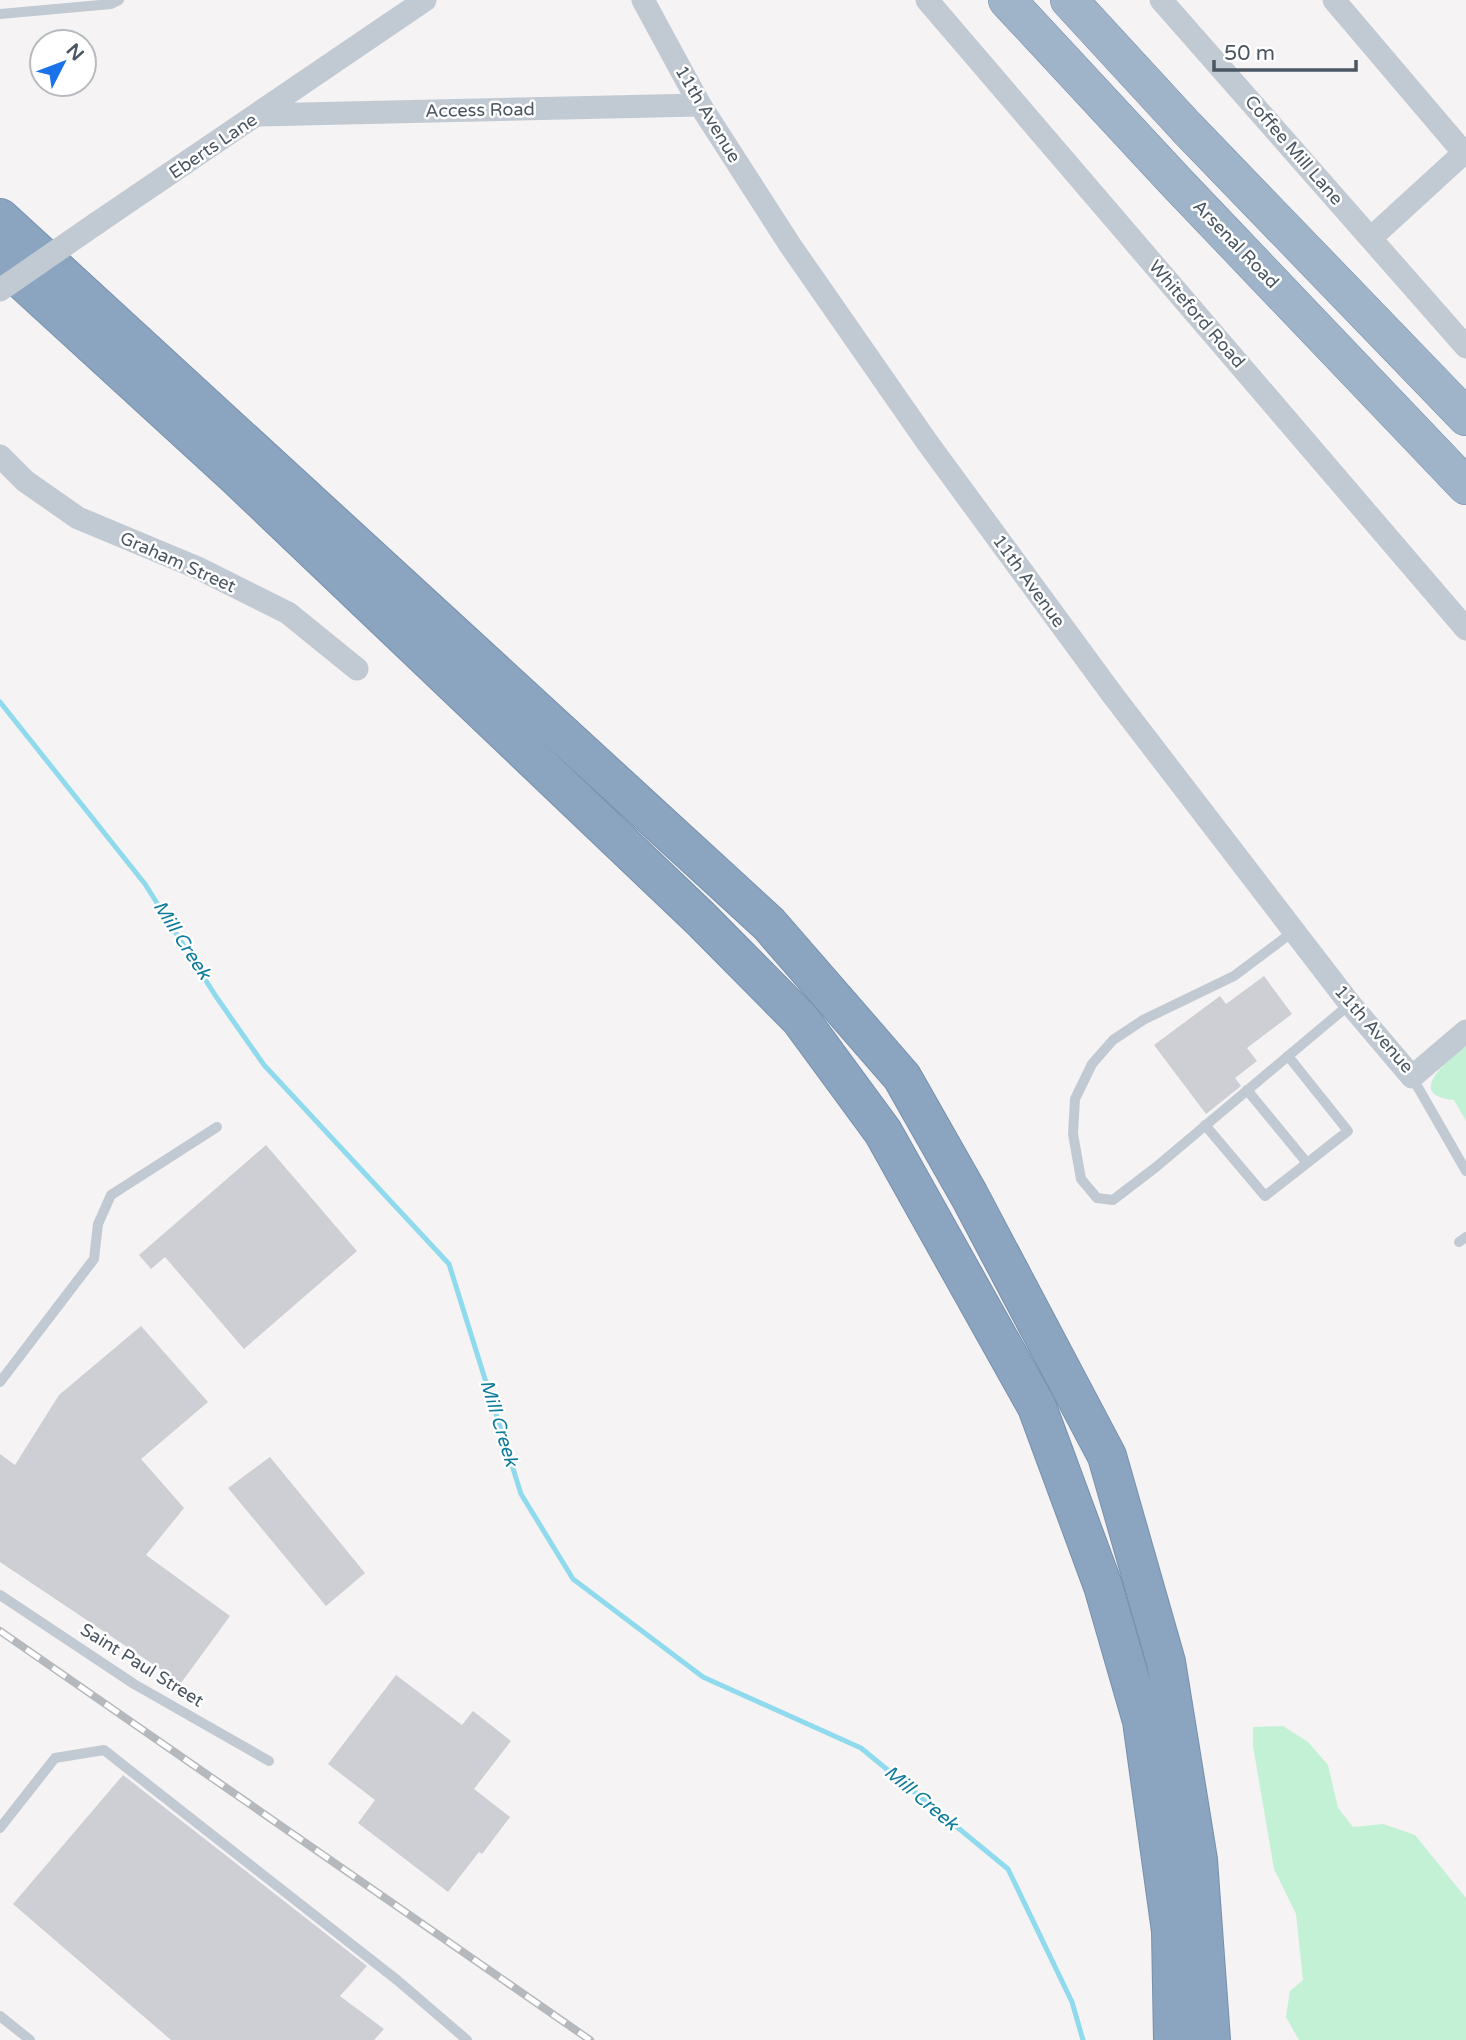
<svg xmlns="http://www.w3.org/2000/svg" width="1466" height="2040" viewBox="0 0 1466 2040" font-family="'Varela Round',sans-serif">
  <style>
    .green { fill: #c3f1d5 }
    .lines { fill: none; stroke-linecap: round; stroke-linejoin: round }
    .stream { stroke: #90daee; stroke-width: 5 }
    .building { fill: #cdcfd5 }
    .trunk-casing { stroke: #7690ad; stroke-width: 38 }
    .motorway-casing { stroke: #7690ad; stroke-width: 40 }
    .service { stroke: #c1cad2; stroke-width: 10 }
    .minor { stroke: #c1cad2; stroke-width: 23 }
    .trunk { stroke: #9fb4c9; stroke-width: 37 }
    .motorway { stroke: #8ba5c1; stroke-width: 38 }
    .rail-casing { stroke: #b5b8bd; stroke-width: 8 }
    .rail { stroke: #fff; stroke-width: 5; stroke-dasharray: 16; stroke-linecap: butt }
    .minor-bridge { stroke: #c1cad2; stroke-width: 23 }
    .labels { text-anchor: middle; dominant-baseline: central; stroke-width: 5; stroke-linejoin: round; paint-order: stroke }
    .street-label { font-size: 18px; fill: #4a5661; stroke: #fff }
    .water-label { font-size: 19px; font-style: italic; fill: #0c7c9b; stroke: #fff }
  </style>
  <rect width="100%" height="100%" fill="#f5f3f3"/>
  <!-- green -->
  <g class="green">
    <path d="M1466,1046v75l-12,-21c-51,-5 -4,-41 12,-54z"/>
    <polygon points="1283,1726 1308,1742 1328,1765 1338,1808 1353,1827 1383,1824 1415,1835 1466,1898 1466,2040 1299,2040 1286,2017 1290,1991 1303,1980 1296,1914 1274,1869 1253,1746 1253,1727"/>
  </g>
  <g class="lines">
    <!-- stream -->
    <polyline class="stream" points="0,702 145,884 215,995 264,1065 449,1264 521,1494 573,1579 703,1677 861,1748 1008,1869 1072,2002 1083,2040"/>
  </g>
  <!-- building -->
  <g class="building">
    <polygon points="1264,976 1292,1014 1247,1048 1257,1061 1235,1078 1241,1086 1206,1114 1154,1045 1220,996 1226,1004"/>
    <polygon points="266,1145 357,1251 244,1349 165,1257 151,1269 139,1255"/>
    <polygon points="141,1326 208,1402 141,1459 184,1508 146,1555 230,1616 181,1683 0,1562 0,1454 15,1465 59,1395"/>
    <polygon points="270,1457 365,1573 326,1606 228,1488"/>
    <polygon points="396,1675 462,1725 473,1711 511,1741 474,1789 510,1817 482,1854 479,1852 448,1892 358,1823 375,1800 328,1764"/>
    <polygon points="123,1775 367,1966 340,1996 384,2029 374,2040 171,2040 13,1904"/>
  </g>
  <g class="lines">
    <!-- trunk casing -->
    <g class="trunk-casing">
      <g id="trunk">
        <polyline points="1007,0 1177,183 1466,486"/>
        <polyline points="1069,0 1186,127 1466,417"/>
      </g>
    </g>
    <!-- motorway casing -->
    <g class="motorway-casing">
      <g id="motorway">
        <polyline points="0,218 769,924 902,1077 969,1195 1107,1456 1166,1662 1198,1860 1211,2040"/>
        <polyline points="0,260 235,475 700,918 800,1019 883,1132 1037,1407 1103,1586 1142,1721 1171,1931 1173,2040"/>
      </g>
    </g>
    <!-- service -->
    <g class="service">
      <polyline points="0,14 111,4 119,0"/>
      <polyline points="1294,931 1234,976 1143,1020 1113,1040 1092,1064 1075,1099 1073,1134 1081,1179 1097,1198 1113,1200 1156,1167 1350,1004"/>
      <polyline points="1412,1077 1466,1171"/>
      <polyline points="1247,1090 1307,1163"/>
      <polyline points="1205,1125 1265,1196 1348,1131 1288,1056"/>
      <polyline points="1459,1242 1466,1237"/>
      <polyline points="0,1382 94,1259 98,1224 111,1195 217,1127"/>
      <polyline points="0,1595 134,1684 269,1761"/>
      <polyline points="0,1828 55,1758 104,1750 397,1980 467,2040"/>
      <polyline points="0,2016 30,2040"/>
    </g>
    <!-- minor -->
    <g class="minor">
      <polyline points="643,0 700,105 790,245 927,442 1112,694 1350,1004 1412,1077 1466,1031"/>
      <polyline points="927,0 1466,629"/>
      <polyline points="1161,0 1466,347"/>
      <polyline points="1334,0 1464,153"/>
      <polyline points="259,115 700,105"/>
      <polyline points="97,223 425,0"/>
      <polyline points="1371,238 1466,151"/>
      <polyline points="0,456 25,481 78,518 198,568 288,613 357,669"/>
    </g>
    <!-- trunk -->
    <use href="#trunk" class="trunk"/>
    <!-- motorway -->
    <use href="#motorway" class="motorway"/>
    <!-- rail casing -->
    <g class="rail-casing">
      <polyline id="rail" points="0,1631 590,2040"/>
    </g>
    <!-- rail -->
    <use href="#rail" class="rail"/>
    <!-- minor-bridge -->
    <polyline class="minor-bridge" points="0,290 97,223"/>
  </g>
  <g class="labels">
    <!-- street labels -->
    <g class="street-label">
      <text transform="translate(480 110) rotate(-1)">Access Road</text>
      <text transform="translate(708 114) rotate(59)">11th Avenue</text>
      <text transform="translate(213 146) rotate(-34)">Eberts Lane</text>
      <text transform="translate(1294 150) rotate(49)">Coffee Mill Lane</text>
      <text transform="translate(1236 244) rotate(46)">Arsenal Road</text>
      <text transform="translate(1197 314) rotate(49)">Whiteford Road</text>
      <text transform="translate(178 562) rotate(24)">Graham Street</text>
      <text transform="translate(1029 581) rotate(54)">11th Avenue</text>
      <text transform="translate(1374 1029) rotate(49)">11th Avenue</text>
      <text transform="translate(142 1665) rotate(32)">Saint Paul Street</text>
    </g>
    <!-- water labels -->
    <g class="water-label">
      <text transform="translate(182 940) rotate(57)">Mill Creek</text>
      <text transform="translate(499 1423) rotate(73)">Mill Creek</text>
      <text transform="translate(921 1798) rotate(40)">Mill Creek</text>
    </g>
  </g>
  <!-- north arrow -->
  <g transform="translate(63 63) rotate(48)"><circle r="33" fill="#ffffff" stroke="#b7bbc0" stroke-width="2"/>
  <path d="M0-5L12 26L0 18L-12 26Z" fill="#1a73e8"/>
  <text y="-10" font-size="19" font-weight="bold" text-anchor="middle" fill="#4a5661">N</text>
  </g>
  <!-- scale -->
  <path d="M1214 60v10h142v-10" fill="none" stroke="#4a5661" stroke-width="3.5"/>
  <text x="1224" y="60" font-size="21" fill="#4a5661" stroke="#ffffff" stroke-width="5" paint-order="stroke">50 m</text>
</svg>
